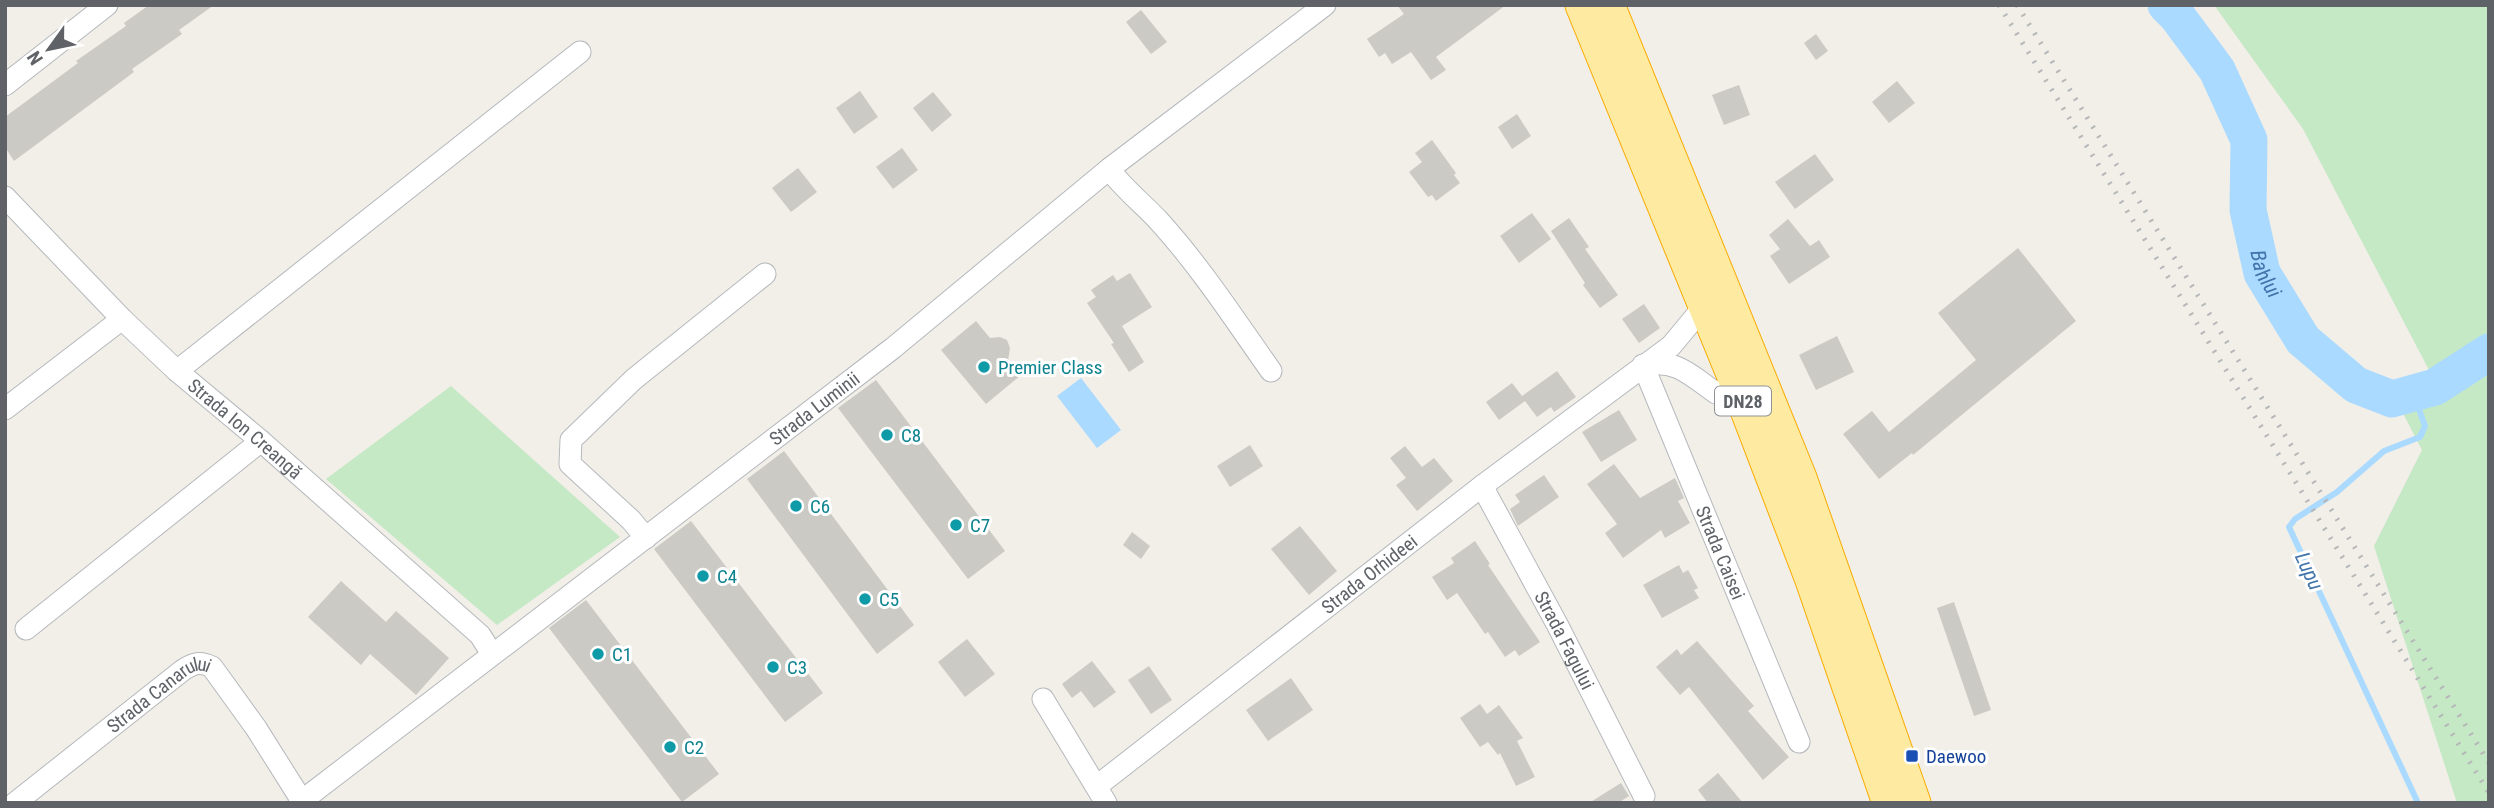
<svg xmlns="http://www.w3.org/2000/svg" width="2494" height="808" viewBox="0 0 2494 808" font-family="'Roboto Condensed',sans-serif">
  <style>
    .green { fill: #c5e8c5 }
    .water { fill: #aadaff }
    .lines { fill: none; stroke-linecap: round; stroke-linejoin: round }
    .stream { stroke: #aadaff; stroke-width: 6 }
    .river { stroke: #aadaff; stroke-width: 37 }
    .building { fill: #cccac5 }
    .minor-casing { stroke: #b5b8bc; stroke-width: 23 }
    .trunk-casing { stroke: #f9ab00; stroke-width: 35 }
    .minor { stroke: #fff; stroke-width: 21 }
    .trunk { stroke: #feeaa1; stroke-width: 33 }
    .rail { stroke: #b6b7b8; stroke-width: 5; stroke-dasharray: 2 9; stroke-linecap: butt }
    .culture-dot { fill: #0f9aa8; stroke: #fff; stroke-width: 2.5 }
    .transit-dot { fill: #1a4fb4; stroke: #fff; stroke-width: 2.5 }
    .labels { text-anchor: middle; dominant-baseline: central; stroke-width: 6; stroke-linejoin: round; paint-order: stroke }
    .shield { fill: #fff; stroke: #8f9295; stroke-width: 2 }
    .shield-label { font-size: 18px; font-weight: bold; fill: #5f6368 }
    .culture-label { font-size: 19px; fill: #0d838f; stroke: #fff; text-anchor: start }
    .street-label { font-size: 19px; fill: #5f6368; stroke: #fff }
    .transit-label { font-size: 19px; fill: #164399; stroke: #fff; text-anchor: start }
    .water-label { font-size: 21px; font-style: italic; fill: #4174aa; stroke: #fff }
  </style>
  <rect width="100%" height="100%" fill="#f1efe8"/>
  <!-- green -->
  <g class="green">
    <polygon points="2214,5 2489,5 2489,803 2457,803 2374,546 2422,450 2391,390 2429,370 2303,129"/>
    <polygon points="451,386 620,537 497,625 326,479"/>
  </g>
  <!-- water -->
  <polygon class="water" points="1081,378 1121,430 1097,448 1057,396"/>
  <g class="lines">
    <!-- stream -->
    <polyline class="stream" points="2413,393 2425,426 2420,437 2384,451 2337,492 2295,519 2289,527 2418,803"/>
    <!-- river -->
    <path class="river" id="s1" d="M2166,5l11,11 40,54 32,70 -1,70 14,63 41,67 53,45 36,14 43,-12 54,-35"/>
  </g>
  <!-- building -->
  <g class="building">
    <polygon points="149,5 214,5 179,30 182,34 132,69 134,72 14,161 5,147 5,117 78,63 76,61 126,26 124,23"/>
    <polygon points="1397,5 1506,5 1436,57 1446,70 1431,80 1411,52 1392,64 1385,53 1379,57 1367,39 1404,14"/>
    <polygon points="1141,10 1167,42 1151,54 1126,22"/>
    <polygon points="1816,34 1828,51 1816,60 1804,43"/>
    <polygon points="1897,81 1915,103 1889,123 1872,102"/>
    <polygon points="1739,85 1750,115 1724,125 1712,95"/>
    <polygon points="860,91 878,117 854,134 836,108"/>
    <polygon points="933,92 952,115 932,132 913,108"/>
    <polygon points="1517,114 1531,136 1512,149 1498,127"/>
    <polygon points="1432,140 1456,173 1454,175 1460,183 1436,201 1432,195 1428,197 1409,172 1422,162 1415,153"/>
    <polygon points="902,148 918,170 893,189 876,167"/>
    <polygon points="1815,154 1834,180 1795,209 1775,182"/>
    <polygon points="798,168 817,192 791,212 772,188"/>
    <polygon points="1532,213 1551,239 1519,263 1500,236"/>
    <polygon points="1569,218 1589,247 1585,249 1618,295 1600,308 1583,285 1585,283 1551,231"/>
    <polygon points="1788,219 1810,246 1819,240 1830,257 1789,284 1770,256 1780,249 1769,235"/>
    <polygon points="2018,248 2076,321 1913,455 1912,453 1879,479 1843,434 1872,411 1889,432 1976,360 1938,313"/>
    <polygon points="1130,273 1152,307 1122,326 1144,362 1129,372 1111,344 1114,343 1087,303 1096,297 1091,290 1113,275 1117,281"/>
    <polygon points="1644,304 1660,328 1639,343 1622,319"/>
    <polygon points="976,321 990,338 1000,337 1007,340 1010,348 1008,361 1021,375 986,404 941,350"/>
    <polygon points="1837,336 1854,372 1816,390 1799,355"/>
    <polygon points="1557,371 1576,397 1554,412 1551,407 1537,417 1525,401 1499,420 1486,402 1512,383 1522,396"/>
    <polygon points="876,380 1005,551 968,579 838,408"/>
    <polygon points="1619,410 1637,440 1601,462 1582,432"/>
    <polygon points="1250,445 1263,466 1230,487 1217,466"/>
    <polygon points="1405,446 1422,467 1434,458 1453,481 1417,511 1396,485 1406,478 1390,458"/>
    <polygon points="784,451 914,625 877,654 747,479"/>
    <polygon points="1614,464 1640,498 1675,478 1684,498 1678,501 1690,523 1665,538 1661,530 1623,558 1605,533 1617,524 1587,484"/>
    <polygon points="1544,475 1559,497 1518,526 1510,509 1520,502 1515,495"/>
    <polygon points="691,521 823,693 785,722 654,549"/>
    <polygon points="1300,526 1337,571 1309,595 1271,549"/>
    <polygon points="1132,532 1150,546 1141,559 1123,545"/>
    <polygon points="1475,541 1490,564 1488,565 1540,642 1519,656 1515,650 1505,657 1488,632 1485,634 1457,593 1447,600 1432,577 1454,563 1451,558"/>
    <polygon points="1679,565 1683,573 1688,570 1698,588 1694,590 1699,598 1662,618 1643,585"/>
    <polygon points="341,581 386,622 396,611 449,658 416,695 370,654 361,665 308,617"/>
    <polygon points="586,600 719,774 682,802 549,628"/>
    <polygon points="1954,602 1991,710 1974,716 1937,608"/>
    <polygon points="967,639 995,674 965,697 938,662"/>
    <polygon points="1697,641 1754,706 1748,711 1789,757 1763,780 1689,687 1680,695 1656,667 1677,649 1681,655"/>
    <polygon points="1092,661 1116,692 1094,708 1081,691 1072,698 1062,684"/>
    <polygon points="1149,666 1172,700 1151,714 1128,680"/>
    <polygon points="1291,678 1313,710 1268,741 1246,710"/>
    <polygon points="1480,704 1487,714 1499,705 1523,738 1517,741 1535,777 1516,786 1500,753 1498,755 1488,742 1480,747 1460,718"/>
    <polygon points="1718,773 1743,803 1708,803 1698,790"/>
    <polygon points="1621,783 1629,796 1618,803 1589,803"/>
  </g>
  <g class="lines">
    <!-- minor casing -->
    <g class="minor-casing">
      <g id="minor">
        <polyline points="5,85 107,5"/>
        <path d="M1109,169c14,19 32,33 49,51 42,46 77,100 113,151"/>
        <path id="s2" d="M5,197l117,122 55,52 84,70 219,194 12,19"/>
        <path id="s3" d="M1643,365l156,377"/>
        <path d="M1645,365c33,-6 46,11 71,28l21,-9"/>
        <polyline points="177,371 580,52"/>
        <polyline points="5,409 122,319"/>
        <path id="s4" d="M1482,486l76,140 86,170"/>
        <polyline points="646,538 631,520 570,464 571,440 634,379 765,274"/>
        <polyline points="26,629 261,441"/>
        <polyline points="1043,699 1106,803"/>
        <path id="s5" d="M1097,786l385,-300 189,-140 34,-41"/>
        <path id="s6" d="M15,803l168,-133c11,-7 17,-9 29,-3l44,61 46,73"/>
        <path id="s7" d="M299,803l594,-455 216,-179 216,-164"/>
      </g>
    </g>
    <!-- trunk casing -->
    <g class="trunk-casing">
      <g id="trunk">
        <polyline points="1582,5 1737,384 1812,580 1889,803"/>
        <polyline points="1608,5 1800,478 1914,803"/>
      </g>
    </g>
    <!-- minor -->
    <use href="#minor" class="minor"/>
    <!-- trunk -->
    <use href="#trunk" class="trunk"/>
    <!-- rail -->
    <g class="rail">
      <polyline points="1999,5 2489,793"/>
      <polyline points="2017,5 2489,763"/>
    </g>
  </g>
  <!-- markers -->
  <g class="culture-dot">
    <circle cx="984" cy="367" r="7"/>
    <circle cx="887" cy="435" r="7"/>
    <circle cx="796" cy="506" r="7"/>
    <circle cx="956" cy="525" r="7"/>
    <circle cx="703" cy="576" r="7"/>
    <circle cx="865" cy="599" r="7"/>
    <circle cx="598" cy="654" r="7"/>
    <circle cx="773" cy="667" r="7"/>
    <circle cx="670" cy="747" r="7"/>
  </g>
  <rect class="transit-dot" x="1905" y="749" width="14" height="14" rx="3.5"/>
  <g class="labels">
    <!-- shield labels -->
    <rect class="shield" x="1715" y="386.5" width="56" height="29" rx="5"/>
    <g class="shield-label">
      <text x="1743" y="401">DN28</text>
    </g>
    <!-- culture labels -->
    <g class="culture-label">
      <text x="998" y="367">Premier Class</text>
      <text x="901" y="435">C8</text>
      <text x="810" y="506">C6</text>
      <text x="970" y="525">C7</text>
      <text x="717" y="576">C4</text>
      <text x="879" y="599">C5</text>
      <text x="612" y="654">C1</text>
      <text x="787" y="667">C3</text>
      <text x="684" y="747">C2</text>
    </g>
    <!-- street labels -->
    <g class="street-label">
      <text stroke="none"><textPath href="#s7" startOffset="649">Strada Luminii</textPath></text>
      <text stroke="none"><textPath href="#s2" startOffset="334">Strada Ion Creangă</textPath></text>
      <text stroke="none"><textPath href="#s3" startOffset="203">Strada Caisei</textPath></text>
      <text stroke="none"><textPath href="#s5" startOffset="345">Strada Orhideei</textPath></text>
      <text stroke="none"><textPath href="#s4" startOffset="175">Strada Fagului</textPath></text>
      <text stroke="none"><textPath href="#s6" startOffset="182">Strada Canarului</textPath></text>
    </g>
    <!-- transit labels -->
    <g class="transit-label">
      <text x="1926" y="756">Daewoo</text>
    </g>
    <!-- water labels -->
    <g class="water-label">
      <text stroke="none"><textPath href="#s1" startOffset="296">Bahlui</textPath></text>
      <text transform="translate(2309 571) rotate(65)">Lupu</text>
    </g>
  </g>
  <!-- border -->
  <rect width="2494" height="808" fill="none" stroke="#5f6368" stroke-width="14"/>
  <!-- north arrow -->
  <g transform="translate(49 49) rotate(237)" stroke="#ffffff" stroke-width="5" paint-order="stroke">
  <path d="M0-5L12 26L0 18L-12 26Z" fill="#5f6368"/>
  <text y="-10" font-size="19" font-weight="bold" text-anchor="middle" fill="#5f6368">N</text>
  </g>
</svg>
